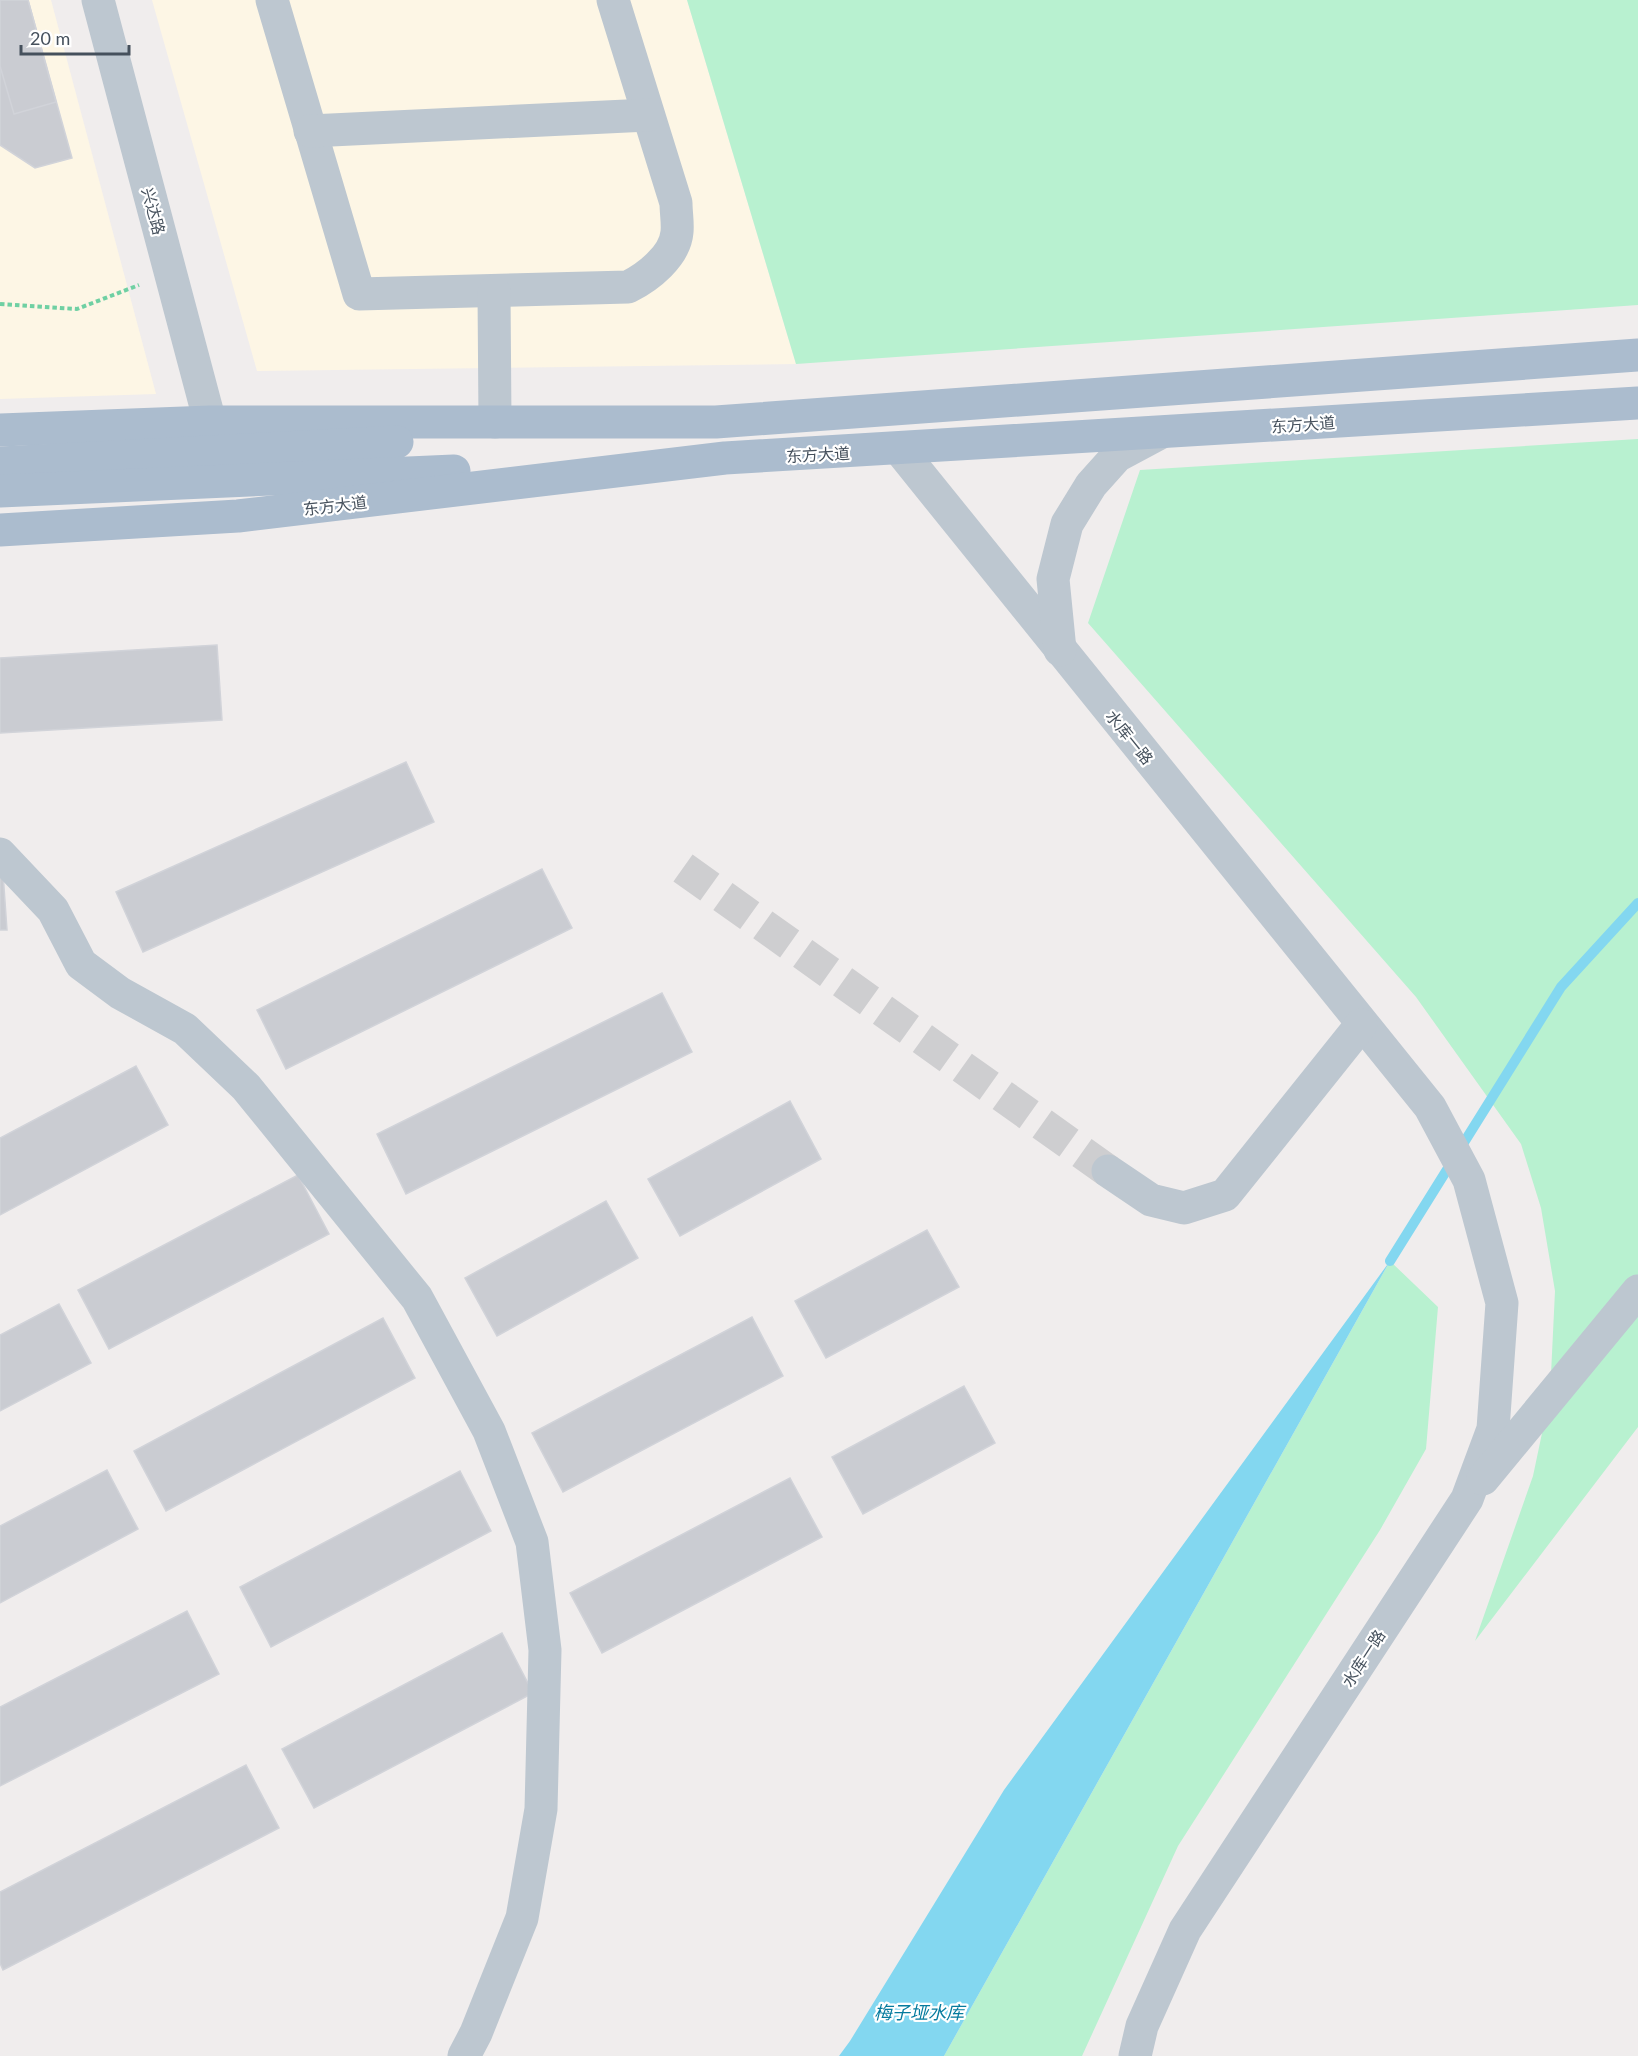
<svg xmlns="http://www.w3.org/2000/svg" width="1638" height="2056" viewBox="0 0 1638 2056" font-family="Lato,'Noto Sans SC',sans-serif">
  <style>
    .commercial { fill: #fdf6e5 }
    .green { fill: #b8f1d0 }
    .water { fill: #83d7f0 }
    .lines { fill: none; stroke-linecap: round; stroke-linejoin: round }
    .stream { stroke: #83d7f0; stroke-width: 10 }
    .building { fill: #caccd2; stroke: #d1d3d9; stroke-width: 1.5 }
    .minor-tunnel { stroke: #ceced0; stroke-width: 33; stroke-dasharray: 33 16; stroke-linecap: butt }
    .path { stroke: #6fd0a3; stroke-width: 4; stroke-dasharray: 4.5 3; stroke-linecap: butt }
    .minor { stroke: #bdc7d0; stroke-width: 33 }
    .major { stroke: #abbcce; stroke-width: 33 }
    .labels { text-anchor: middle; dominant-baseline: central; stroke-width: 4.5; stroke-linejoin: round; paint-order: stroke }
    .street-label { font-size: 16px; fill: #45505c; stroke: #fff }
    .water-label { font-size: 18px; font-style: italic; fill: #067b9e; stroke: #fff }
  </style>
  <rect width="100%" height="100%" fill="#f0eded"/>
  <!-- commercial -->
  <g class="commercial">
    <polygon points="0,0 51,0 156,394 0,399"/>
    <polygon points="152,0 687,0 796,364 257,371"/>
  </g>
  <!-- green -->
  <g class="green">
    <polygon points="687,0 1638,0 1638,305 796,364"/>
    <polygon points="1638,439 1638,1427 1475,1641 1533,1476 1550,1395 1555,1291 1541,1208 1521,1144 1416,997 1088,623 1140,470"/>
    <polygon points="1390,1261 1438,1307 1426,1449 1380,1530 1178,1846 1082,2056 944,2056"/>
  </g>
  <!-- water -->
  <polygon class="water" points="1390,1261 944,2056 839,2056 850,2041 1004,1790"/>
  <g class="lines">
    <!-- stream -->
    <polyline class="stream" points="1390,1261 1561,987 1638,903"/>
  </g>
  <!-- building -->
  <g class="building">
    <polygon points="0,0 28,0 72,158 35,168 0,145"/>
    <polygon points="0,0 28,0 56,102 14,114 0,66"/>
    <polygon points="217,645 222,720 0,733 0,658"/>
    <polygon points="406,762 434,822 143,952 116,892"/>
    <polygon points="542,869 572,928 286,1069 257,1010"/>
    <polygon points="0,873 3,873 7,930 0,930"/>
    <polygon points="662,993 692,1052 406,1194 377,1134"/>
    <polygon points="136,1066 168,1125 0,1215 0,1138"/>
    <polygon points="790,1101 821,1159 680,1236 648,1179"/>
    <polygon points="298,1175 329,1234 109,1349 78,1290"/>
    <polygon points="606,1201 638,1258 497,1336 465,1278"/>
    <polygon points="927,1230 959,1287 826,1358 795,1301"/>
    <polygon points="59,1304 91,1363 0,1411 0,1335"/>
    <polygon points="752,1317 783,1376 563,1492 532,1433"/>
    <polygon points="383,1318 415,1378 166,1511 134,1451"/>
    <polygon points="964,1386 995,1443 863,1514 832,1457"/>
    <polygon points="107,1470 138,1529 0,1603 0,1526"/>
    <polygon points="460,1471 491,1531 271,1647 240,1587"/>
    <polygon points="790,1478 822,1537 602,1653 570,1593"/>
    <polygon points="187,1611 219,1674 0,1786 0,1707"/>
    <polygon points="502,1633 533,1693 314,1808 282,1749"/>
    <polygon points="246,1765 279,1828 3,1970 0,1963 0,1892"/>
  </g>
  <g class="lines">
    <!-- minor-tunnel -->
    <polyline class="minor-tunnel" points="683,868 1108,1171"/>
    <!-- path -->
    <polyline class="path" points="0,304 77,309 139,285"/>
    <!-- minor -->
    <g class="minor">
      <polyline points="98,0 210,422"/>
      <path d="M272,0l87,294 269,-7c20,-10 47,-31 49,-55 1,-9 -1,-19 -1,-29l-63,-203"/>
      <polyline points="310,131 648,115"/>
      <polyline points="494,292 495,422"/>
      <polyline points="900,450 1430,1107 1469,1180 1502,1303 1493,1429 1467,1499 1185,1930 1142,2026 1135,2056"/>
      <polyline points="1060,650 1053,579 1067,524 1091,485 1117,456 1160,433"/>
      <polyline points="0,854 53,910 81,964 120,993 185,1029 246,1087 417,1298 489,1431 532,1542 545,1650 541,1809 522,1918 476,2033 464,2056"/>
      <polyline points="1108,1171 1151,1200 1184,1208 1225,1195 1361,1025"/>
      <polyline points="1483,1479 1638,1291"/>
    </g>
    <!-- major -->
    <g class="major">
      <polyline points="0,430 210,422 716,422 1638,355"/>
      <polyline points="0,463 397,442"/>
      <polyline points="0,491 454,471"/>
      <polyline points="0,530 238,516 725,458 1638,403"/>
    </g>
  </g>
  <g class="labels">
    <!-- street labels -->
    <g class="street-label">
      <text transform="translate(154 211) rotate(75)">兴达路</text>
      <text transform="translate(1303 424) rotate(-4)">东方大道</text>
      <text transform="translate(818 454) rotate(-3)">东方大道</text>
      <text transform="translate(335 505) rotate(-7)">东方大道</text>
      <text transform="translate(1130 737) rotate(51)">水库一路</text>
      <text transform="translate(1363 1658) rotate(-57)">水库一路</text>
    </g>
    <!-- water labels -->
    <g class="water-label">
      <text x="919" y="2012">梅子垭水库</text>
    </g>
  </g>
  <!-- scale -->
  <path d="M21 45v9h108v-9" fill="none" stroke="#45505c" stroke-width="3"/>
  <text x="30" y="45" font-size="18" fill="#45505c" stroke="#ffffff" stroke-width="4.5" paint-order="stroke">20 m</text>
</svg>
